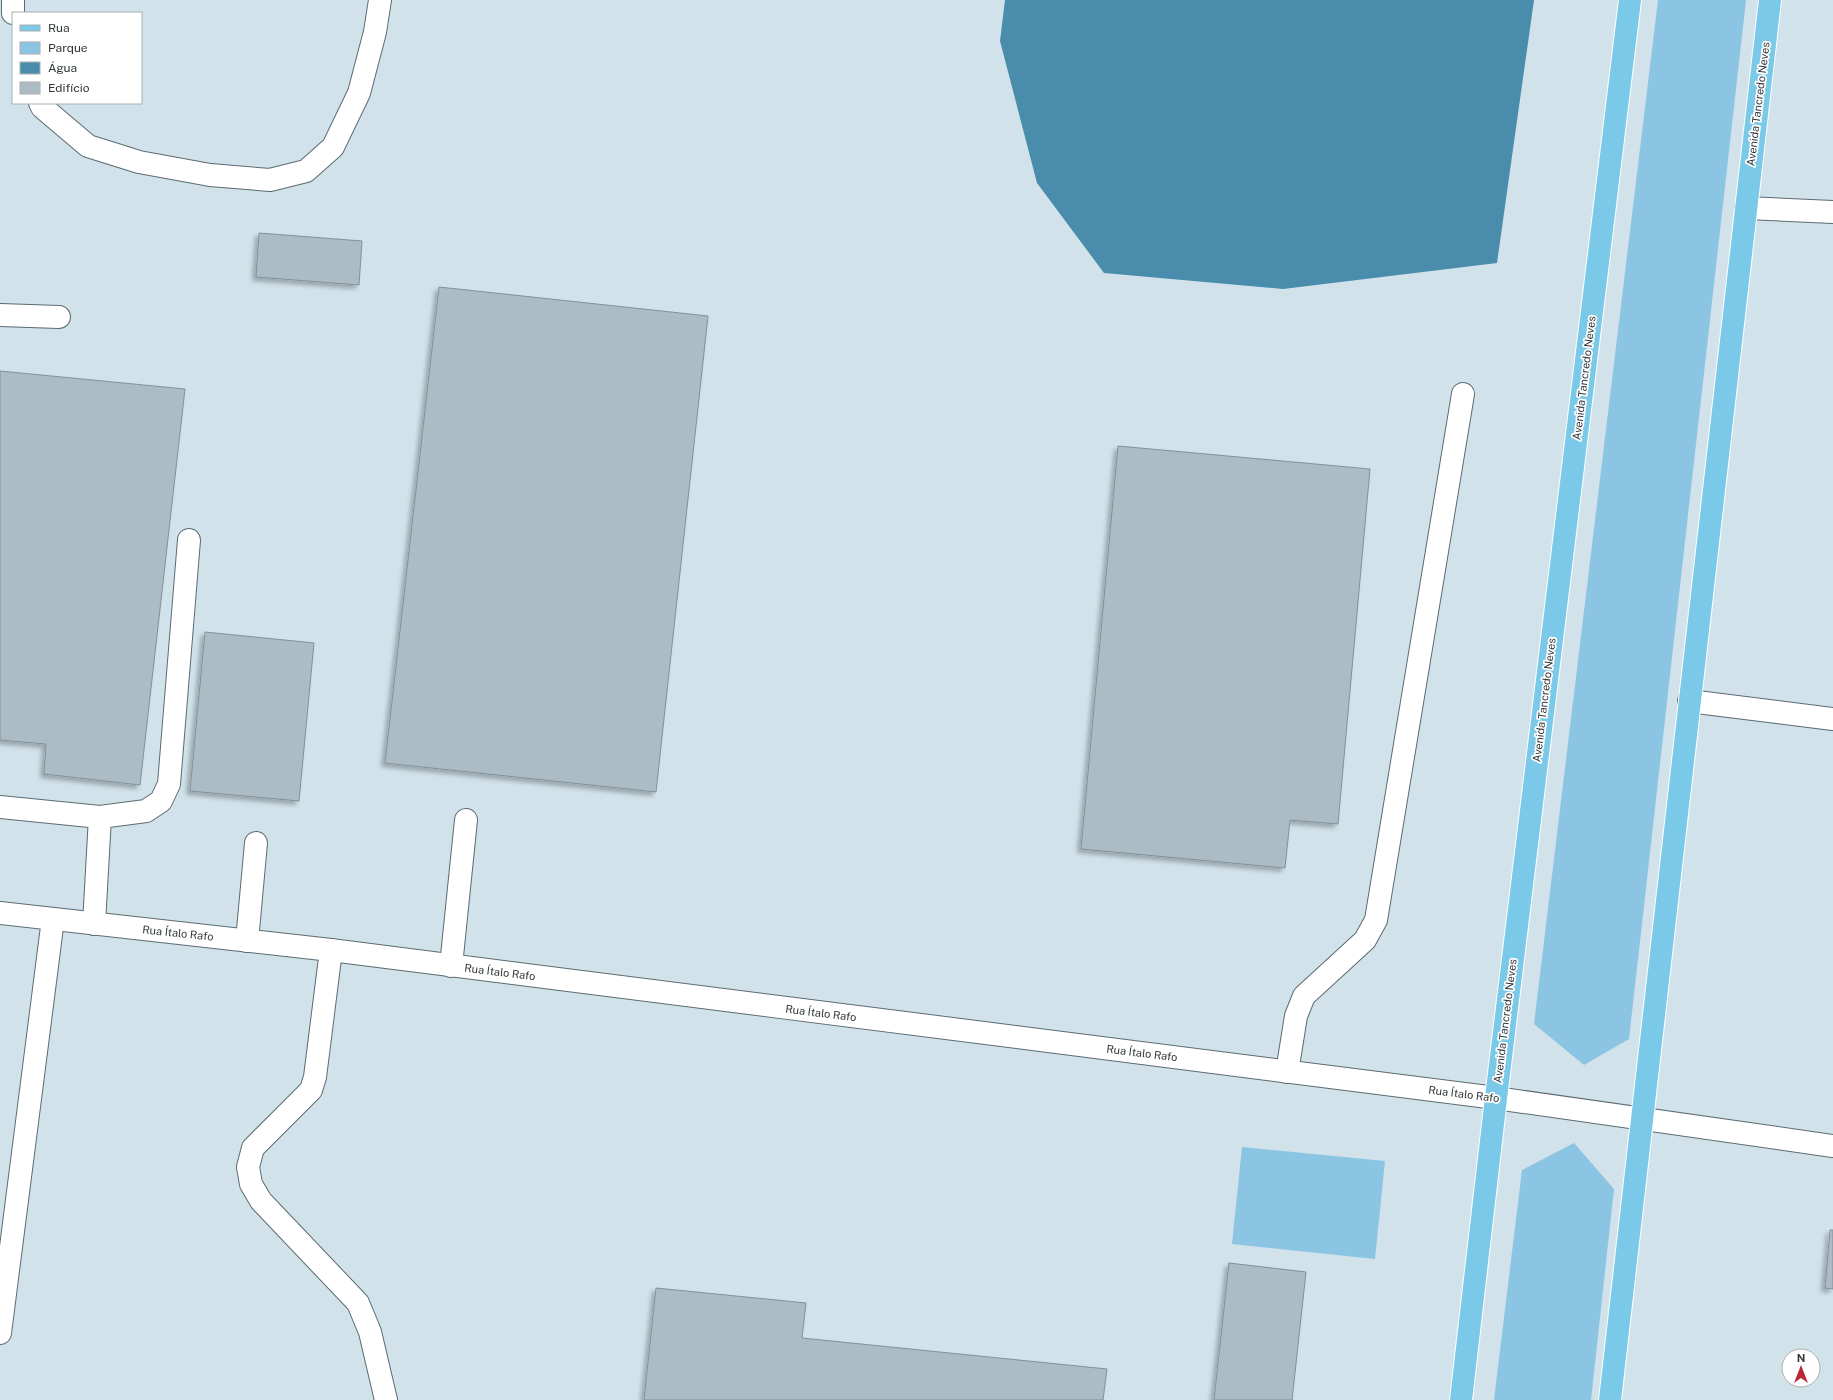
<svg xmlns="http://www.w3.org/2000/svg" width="1833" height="1400" viewBox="0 0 1833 1400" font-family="'Public Sans',sans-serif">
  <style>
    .green { fill: #8bc5e3 }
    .water { fill: #4a8cac }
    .building { fill: #acbcc4; stroke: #829199; filter: url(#shadow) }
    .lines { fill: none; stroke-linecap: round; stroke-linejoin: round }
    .minor-casing { stroke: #5c6a72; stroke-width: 24 }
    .major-casing { stroke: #fff; stroke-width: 24 }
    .minor { stroke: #fff; stroke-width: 22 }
    .major { stroke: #7ac9e8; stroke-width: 22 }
    .labels { text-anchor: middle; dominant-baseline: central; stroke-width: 3.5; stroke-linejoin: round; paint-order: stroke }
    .street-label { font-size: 11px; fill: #2f3639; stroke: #fff }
  </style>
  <defs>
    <filter id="shadow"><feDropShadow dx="-3.5" dy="3.5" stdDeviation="2" flood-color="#0004"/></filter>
  </defs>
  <rect width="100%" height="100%" fill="#d1e2ea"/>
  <!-- green -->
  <g class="green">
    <polygon points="1658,0 1746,0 1629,1039 1584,1065 1534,1024"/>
    <polygon points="1574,1143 1614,1189 1591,1400 1494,1400 1522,1170"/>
    <polygon points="1242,1147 1385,1161 1375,1259 1232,1244"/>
  </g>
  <!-- water -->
  <polygon class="water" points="1005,0 1534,0 1497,263 1283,289 1104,273 1037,183 1000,41"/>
  <!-- building -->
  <g class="building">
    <polygon points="259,233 362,241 359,285 256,277"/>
    <polygon points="439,287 708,316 656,792 385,763"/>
    <polygon points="0,371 185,389 140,785 44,774 46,744 0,740"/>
    <polygon points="1118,446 1370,469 1338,824 1290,820 1285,868 1081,849"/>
    <polygon points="205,632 314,643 299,801 190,791"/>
    <polygon points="1830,1230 1833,1230 1833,1289 1825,1288"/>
    <polygon points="1229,1263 1306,1272 1292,1400 1214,1400"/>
    <polygon points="656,1288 806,1303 802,1338 1107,1369 1103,1400 644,1400"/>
  </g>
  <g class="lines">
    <!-- minor casing -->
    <g class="minor-casing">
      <g id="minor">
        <polyline points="13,0 13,13"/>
        <polyline points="40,103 42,107 88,146 139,162 210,175 270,180 306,171 333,147 359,93 375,32 380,0"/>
        <polyline points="1746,208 1833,212"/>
        <polyline points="0,315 59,317"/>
        <polyline points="1689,701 1833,719"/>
        <polyline points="0,807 100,817 94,924"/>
        <polyline points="100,817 146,811 161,801 169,784 189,540"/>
        <polyline points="0,913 331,950 1496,1098 1833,1146"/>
        <polyline points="247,941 256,843"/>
        <polyline points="331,950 315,1077 311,1090 253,1148 248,1167 251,1184 261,1201 358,1303 370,1332 386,1400"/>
        <polyline points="451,966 466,820"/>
        <polyline points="1287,1072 1296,1016 1304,996 1365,940 1376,920 1463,394"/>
        <polyline points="0,1333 53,919"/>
      </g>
    </g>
    <!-- major casing -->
    <g class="major-casing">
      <g id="major">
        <polyline points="1461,1400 1496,1098 1630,0"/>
        <polyline points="1610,1400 1770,0"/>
      </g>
    </g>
    <!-- minor -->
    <use href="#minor" class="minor"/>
    <!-- major -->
    <use href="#major" class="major"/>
  </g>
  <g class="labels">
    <!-- street labels -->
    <g class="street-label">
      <text transform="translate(1758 104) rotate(-83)">Avenida Tancredo Neves</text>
      <text transform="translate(1584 378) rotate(-83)">Avenida Tancredo Neves</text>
      <text transform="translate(1544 700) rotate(-83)">Avenida Tancredo Neves</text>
      <text transform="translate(178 933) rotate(6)">Rua Ítalo Rafo</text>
      <text transform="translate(500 972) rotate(7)">Rua Ítalo Rafo</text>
      <text transform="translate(821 1013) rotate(7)">Rua Ítalo Rafo</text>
      <text transform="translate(1505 1021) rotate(-83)">Avenida Tancredo Neves</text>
      <text transform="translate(1142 1053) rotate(7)">Rua Ítalo Rafo</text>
      <text transform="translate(1464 1094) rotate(7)">Rua Ítalo Rafo</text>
    </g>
  </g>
  <!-- legend -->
  <rect x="12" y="12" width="130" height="92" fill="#ffffff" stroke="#acafb0"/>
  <rect x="20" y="25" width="20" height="6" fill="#7ac9e8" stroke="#acafb0"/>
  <text x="48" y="32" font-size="12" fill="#2f3639">Rua</text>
  <rect x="20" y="42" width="20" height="12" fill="#8bc5e3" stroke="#acafb0"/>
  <text x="48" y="52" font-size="12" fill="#2f3639">Parque</text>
  <rect x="20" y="62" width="20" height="12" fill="#4a8cac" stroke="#acafb0"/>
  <text x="48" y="72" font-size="12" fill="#2f3639">Água</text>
  <rect x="20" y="82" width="20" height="12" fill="#acbcc4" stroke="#acafb0"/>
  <text x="48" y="92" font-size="12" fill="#2f3639">Edifício</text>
  <!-- north arrow -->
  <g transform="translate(1801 1368)"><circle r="19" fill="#ffffff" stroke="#acafb0"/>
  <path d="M0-3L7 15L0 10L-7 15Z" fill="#b92837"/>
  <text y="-6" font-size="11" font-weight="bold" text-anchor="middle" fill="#2f3639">N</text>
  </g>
</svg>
